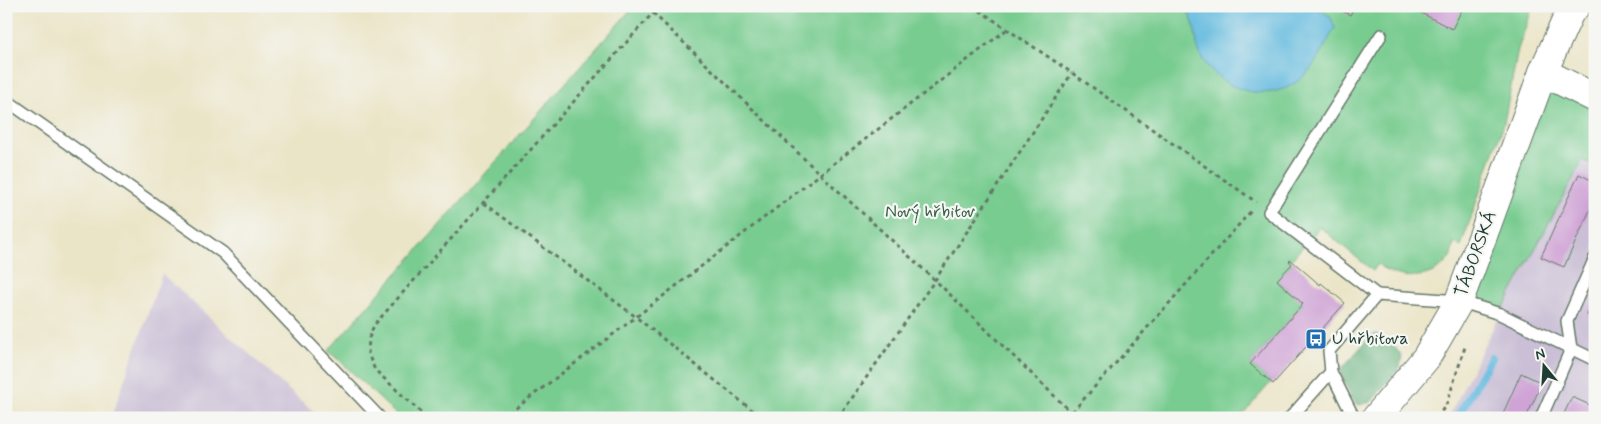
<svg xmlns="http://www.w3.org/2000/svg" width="1601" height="424" viewBox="0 0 1601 424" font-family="Mynerve,sans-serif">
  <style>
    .industrial { fill: #cabfd6 }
    .green { fill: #78cc90; stroke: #4c8462 }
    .forest { fill: #62b07a; stroke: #407657 }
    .water { fill: #62badf; stroke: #407c8a }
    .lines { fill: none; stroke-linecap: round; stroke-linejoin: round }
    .stream { stroke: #62badf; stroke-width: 8 }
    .building { fill: #cfa3d6 }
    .service-casing { stroke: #667868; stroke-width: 14 }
    .tertiary-casing { stroke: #667868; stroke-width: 30 }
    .path { stroke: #667868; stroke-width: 3; stroke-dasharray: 4 4; stroke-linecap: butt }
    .service { stroke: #fff; stroke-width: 11 }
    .tertiary { stroke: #fff; stroke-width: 28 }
    .labels { text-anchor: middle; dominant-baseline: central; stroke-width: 4.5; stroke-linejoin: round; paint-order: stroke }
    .park-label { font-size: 18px; fill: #35614b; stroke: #f6f6f2 }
    .street-label { font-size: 18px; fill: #1f3d34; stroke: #f6f6f2 }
    .poi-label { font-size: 18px; fill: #1f3d34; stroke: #f6f6f2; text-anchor: start }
  </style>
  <rect width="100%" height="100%" fill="#f6f6f2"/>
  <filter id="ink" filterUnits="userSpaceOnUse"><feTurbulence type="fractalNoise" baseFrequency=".02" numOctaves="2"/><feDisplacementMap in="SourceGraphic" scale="10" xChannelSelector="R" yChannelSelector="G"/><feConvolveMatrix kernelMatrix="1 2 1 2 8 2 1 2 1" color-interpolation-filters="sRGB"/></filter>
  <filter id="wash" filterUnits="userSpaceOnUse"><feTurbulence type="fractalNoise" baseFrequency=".0096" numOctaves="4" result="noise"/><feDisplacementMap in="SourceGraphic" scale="20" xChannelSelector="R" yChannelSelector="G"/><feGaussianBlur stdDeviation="1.12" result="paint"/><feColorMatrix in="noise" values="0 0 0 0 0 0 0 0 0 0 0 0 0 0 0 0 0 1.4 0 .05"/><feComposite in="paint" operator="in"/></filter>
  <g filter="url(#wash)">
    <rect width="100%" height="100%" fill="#ebe5c8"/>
    <!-- industrial -->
    <g class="industrial">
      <polygon points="1583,159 1595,166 1595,418 1448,418 1500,314"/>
      <polygon points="162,274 293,394 322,418 111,418"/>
    </g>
    <!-- green -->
    <g class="green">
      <path d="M634,6h899l-15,43 -14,74 -43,123 -7,-3c-1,4 -2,8 -3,12 -13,26 -54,28 -73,9l-5,7 -53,-44 -30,34 2,3 -15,16 26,24 -53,60 21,18 -31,36h-840l-60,-57 -12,-10z"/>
      <polygon points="1543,72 1595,98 1595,166 1583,160 1500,314 1459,301"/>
    </g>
    <!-- forest -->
    <path class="forest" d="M1376,334c11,5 20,13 26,23l-2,10 -29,35 -12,3 -6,-5 -12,-25 1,-7 28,-31z"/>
    <!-- water -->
    <path class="water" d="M1185,6h127l18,10 5,12c-9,15 -17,33 -29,46 -29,31 -81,21 -103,-14 -8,-13 -6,-26 -11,-40 -2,-5 -5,-9 -7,-14z"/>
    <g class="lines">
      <!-- stream -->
      <polyline class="stream" points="1457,418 1491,358"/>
    </g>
    <g id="blocks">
      <!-- building -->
      <g class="building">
        <polygon points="1332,6 1355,6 1350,15"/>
        <polygon points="1408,6 1464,6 1452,29"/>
        <polygon points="1579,174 1595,182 1595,199 1564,267 1541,257"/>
        <polygon points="1291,260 1320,285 1321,283 1345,303 1273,384 1250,364 1303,304 1277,280 1292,264 1289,261"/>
        <polygon points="1595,297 1595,319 1587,315"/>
        <polygon points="1521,373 1542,383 1526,418 1501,418"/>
        <polygon points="1572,397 1592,406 1587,418 1562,418"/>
      </g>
    </g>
  </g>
  <g filter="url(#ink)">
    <use href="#blocks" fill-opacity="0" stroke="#667868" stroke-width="1"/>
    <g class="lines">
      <!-- service casing -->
      <g class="service-casing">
        <g id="service">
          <polyline points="6,100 223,253 380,418"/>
          <polyline points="1377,295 1269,212 1381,35"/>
          <polyline points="1290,418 1331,372"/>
          <polyline points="1354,418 1331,372 1329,351 1377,295 1459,301 1500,314 1595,360"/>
          <polyline points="1541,418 1571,349 1567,321 1595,258"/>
        </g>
      </g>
      <!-- tertiary casing -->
      <g class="tertiary-casing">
        <g id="tertiary">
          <polyline points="1543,72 1595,98"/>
          <polyline points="1376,418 1426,358 1459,301 1543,72 1570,12 1576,6"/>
        </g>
      </g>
      <!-- path -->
      <g class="path">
        <polyline points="973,6 1072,73 1256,202"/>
        <polyline points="653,13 820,174 935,280 1072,413"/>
        <polyline points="484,203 636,317 762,418"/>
        <polyline points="427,418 375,370 368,354 369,338 374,325 659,6"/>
        <polyline points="503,418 636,317 1006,30"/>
        <polyline points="838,418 935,280 1072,73"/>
        <polyline points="1067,418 1251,211"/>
        <polyline points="1437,418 1447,403 1465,347"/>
      </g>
      <!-- service -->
      <use href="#service" class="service"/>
      <!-- tertiary -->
      <use href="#tertiary" class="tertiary"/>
    </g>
  </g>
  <!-- icons -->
  <defs>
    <g id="bus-square" transform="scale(1.125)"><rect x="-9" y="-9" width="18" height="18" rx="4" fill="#1f6fb2" stroke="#f6f6f2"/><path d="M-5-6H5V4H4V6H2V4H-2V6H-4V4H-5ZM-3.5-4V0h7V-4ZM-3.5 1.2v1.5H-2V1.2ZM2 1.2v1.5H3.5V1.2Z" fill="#fff"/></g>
  </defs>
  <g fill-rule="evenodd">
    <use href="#bus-square" x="1316" y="339"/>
  </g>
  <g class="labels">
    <!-- park labels -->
    <g class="park-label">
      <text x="930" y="212">Nový hřbitov</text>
    </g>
    <!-- street labels -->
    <g class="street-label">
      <text transform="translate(1476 254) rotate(-70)">TÁBORSKÁ</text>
    </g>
    <!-- poi labels -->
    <g class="poi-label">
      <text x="1332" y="339">U hřbitova</text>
    </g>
  </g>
  <!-- margin -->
  <rect width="1601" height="424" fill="none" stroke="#f6f6f2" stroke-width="25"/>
  <!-- north arrow -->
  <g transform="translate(1544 366) rotate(342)" stroke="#f6f6f2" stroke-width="4" paint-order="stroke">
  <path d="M0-4L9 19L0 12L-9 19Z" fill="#1f3d34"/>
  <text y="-8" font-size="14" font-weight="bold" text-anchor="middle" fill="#1f3d34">N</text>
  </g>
</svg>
